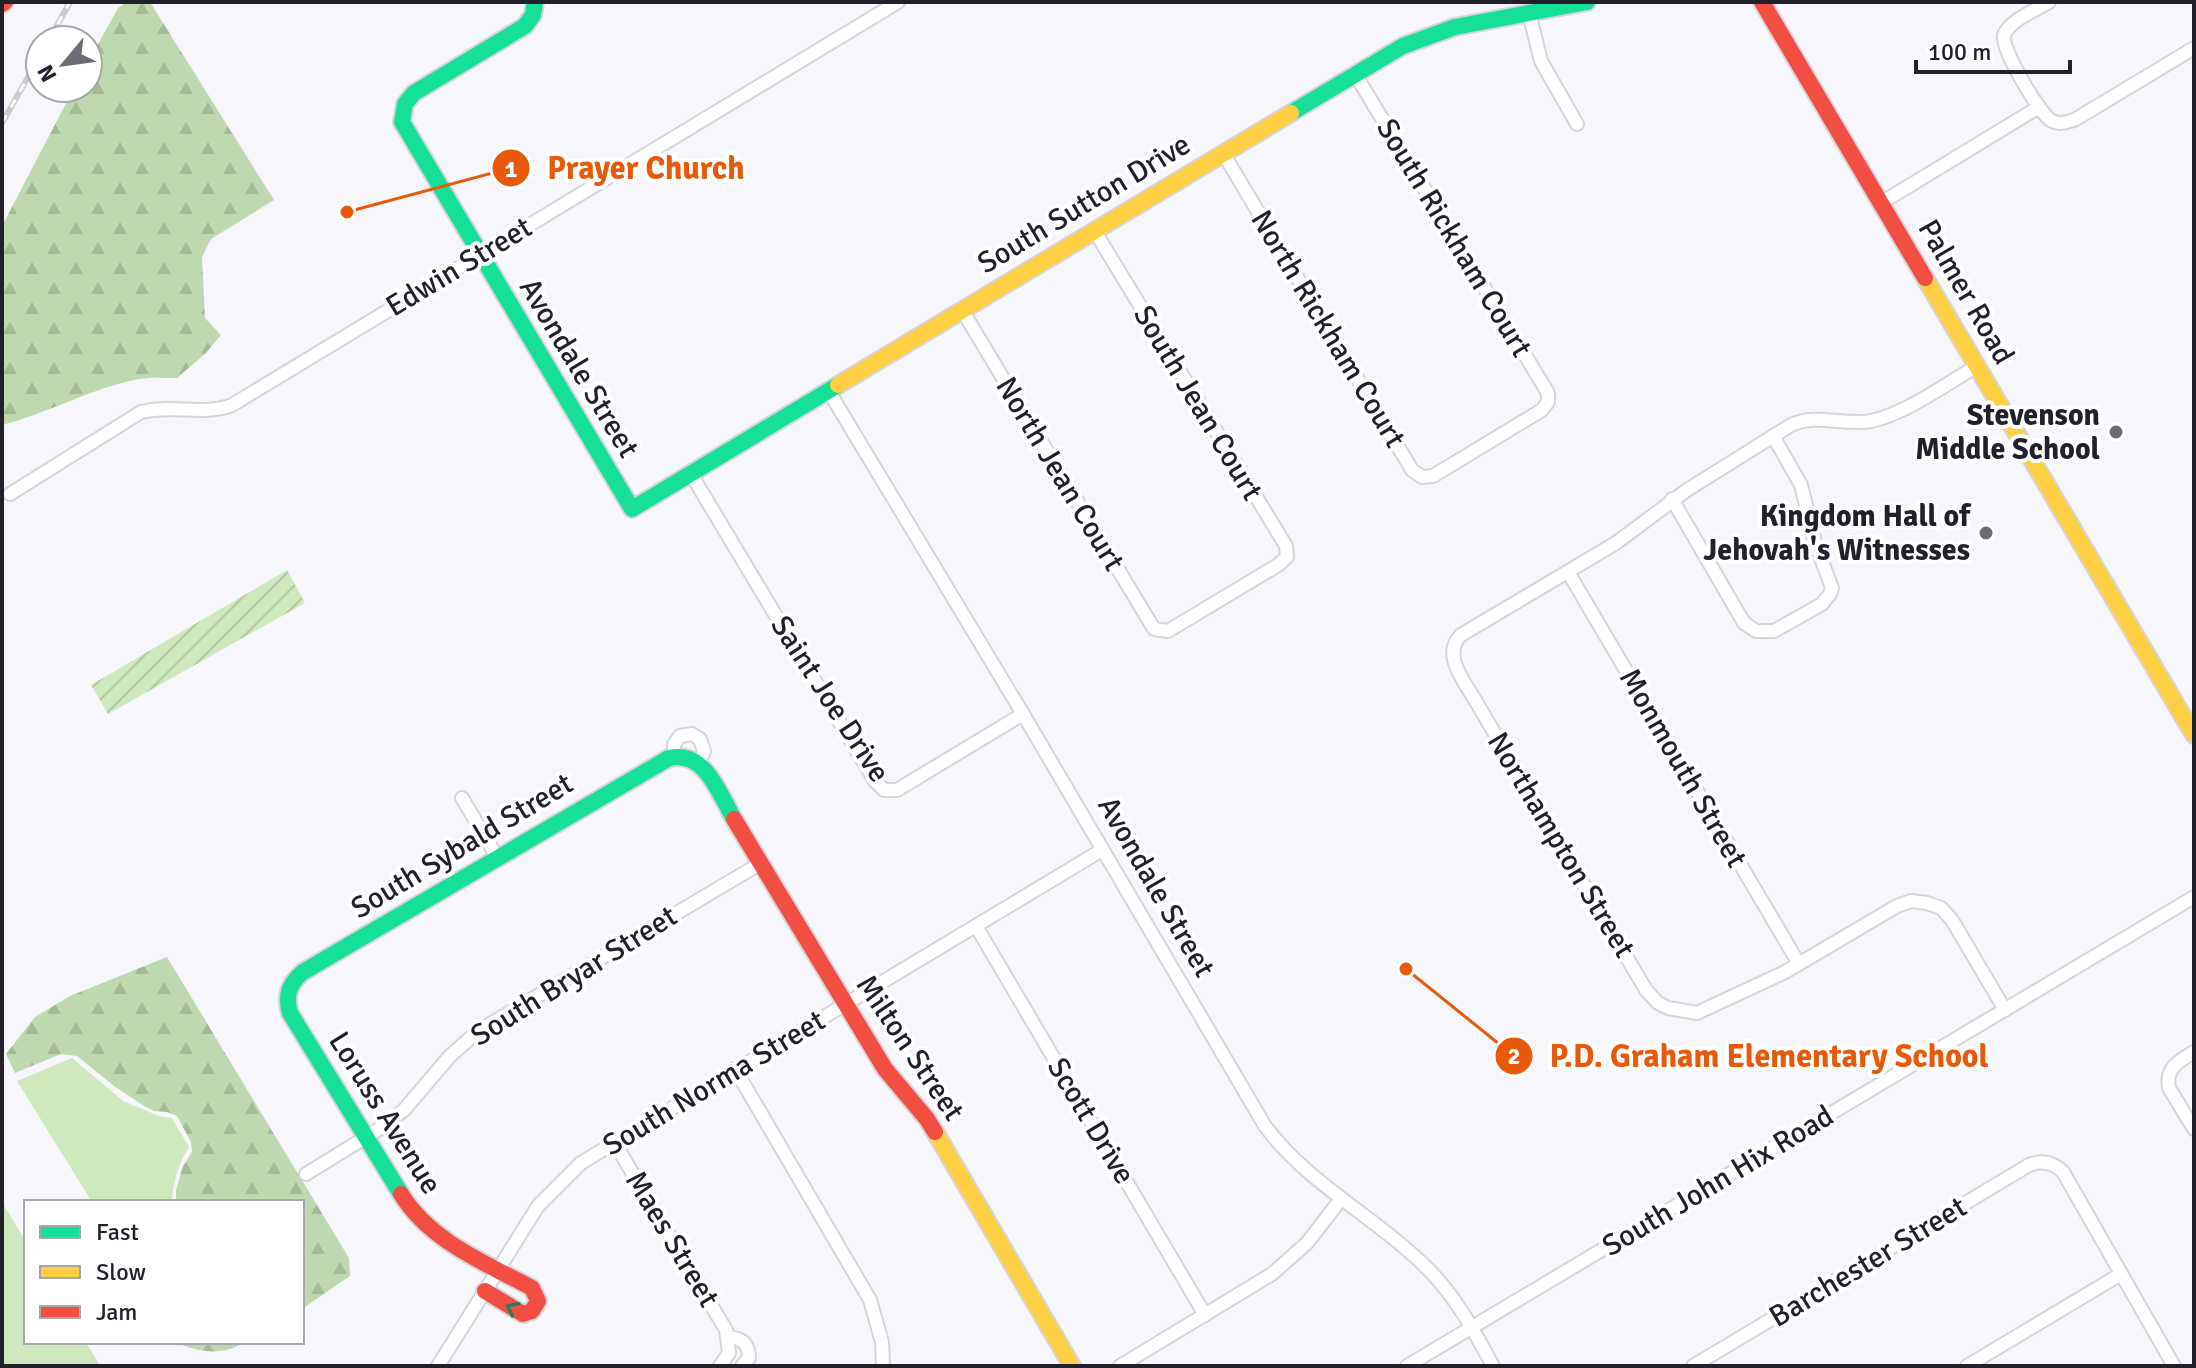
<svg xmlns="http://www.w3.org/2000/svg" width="2196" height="1368" viewBox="0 0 2196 1368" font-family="Signika,sans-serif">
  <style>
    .grass { fill: #cee9be }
    .forest { fill: url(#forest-firs) }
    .garden { fill: url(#garden-furrows) }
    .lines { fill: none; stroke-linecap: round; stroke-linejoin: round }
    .street-casing { stroke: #d5d4dc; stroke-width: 16 }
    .fast-casing { stroke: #d5d4dc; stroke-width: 20 }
    .slow-casing { stroke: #d5d4dc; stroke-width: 20 }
    .jam-casing { stroke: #d5d4dc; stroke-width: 20 }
    .street { stroke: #fefefe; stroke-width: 12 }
    .fast { stroke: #16e098; stroke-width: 16 }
    .slow { stroke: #ffcf43; stroke-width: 16 }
    .jam { stroke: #f24e42; stroke-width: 16 }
    .rail-casing { stroke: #cacacc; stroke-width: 6 }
    .rail { stroke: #fff; stroke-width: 3; stroke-dasharray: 9; stroke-linecap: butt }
    .oneway { stroke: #1c8062 }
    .poi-dot { fill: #6d6b74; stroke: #fff; stroke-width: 3 }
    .labels { text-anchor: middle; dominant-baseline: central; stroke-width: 8; stroke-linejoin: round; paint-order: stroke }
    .street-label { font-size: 30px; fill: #22202b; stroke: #fff }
    .poi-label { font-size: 30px; font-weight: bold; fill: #22202b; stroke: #fff; text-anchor: end }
    .leader { fill: none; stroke: #e8590c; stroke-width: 3 }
    .callout-dot { fill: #e8590c; stroke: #fff; stroke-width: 3 }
    .mark-label { font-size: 24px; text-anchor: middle; font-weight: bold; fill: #fff }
    .callout-label { font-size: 32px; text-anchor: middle; font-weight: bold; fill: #e8590c; stroke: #fff; stroke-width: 8; stroke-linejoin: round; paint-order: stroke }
  </style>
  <defs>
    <pattern id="forest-firs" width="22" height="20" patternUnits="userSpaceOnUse" patternTransform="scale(2)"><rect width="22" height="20" fill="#bed9af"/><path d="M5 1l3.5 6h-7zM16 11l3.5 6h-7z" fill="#a3ba97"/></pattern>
    <pattern id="garden-furrows" width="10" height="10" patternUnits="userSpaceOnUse" patternTransform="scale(2)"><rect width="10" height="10" fill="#cee9be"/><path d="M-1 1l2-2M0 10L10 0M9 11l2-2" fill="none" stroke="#b1c8a3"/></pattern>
  </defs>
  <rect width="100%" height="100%" fill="#f7f7fb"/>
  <!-- grass -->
  <g class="grass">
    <path d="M72,1058l51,43 36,15 13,2 17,29c-11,18 -16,34 -17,55h-80l-75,-121z"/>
    <polygon points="2,1202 26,1242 26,1342 86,1342 99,1364 95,1366 2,1366"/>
  </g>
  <!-- forest -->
  <g class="forest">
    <path d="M126,2h24l124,198 -63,39 -9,18 3,61 16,17 -16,19 -28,24c-12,0 -25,-1 -38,1 -47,9 -90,34 -137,46v-199l72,-138h14v-26l30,-54z"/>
    <polygon points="167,957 349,1258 350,1276 302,1309 302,1202 176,1202 176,1190 183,1166 192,1152 191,1142 177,1116 167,1112 154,1111 144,1106 114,1086 77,1056 61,1054 15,1073 6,1054 35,1017 70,996"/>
    <path d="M180,1342h65c-21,13 -40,11 -63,3z"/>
  </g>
  <!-- garden -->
  <polygon class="garden" points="287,570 305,603 108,714 91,685"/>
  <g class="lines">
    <!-- street casing -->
    <g class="street-casing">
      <g id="street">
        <path d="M2049,2c-13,8 -39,18 -45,33 -4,12 36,80 48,86 8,4 16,1 24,-2l118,-71"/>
        <polyline points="1529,13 1541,61 1577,124"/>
        <polyline points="1223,153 1412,470 1422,477 1433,476 1542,410 1548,402 1548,393 1355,74"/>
        <polyline points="1881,203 2039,107"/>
        <polyline points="962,310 1154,629 1168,631 1278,565 1287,557 1286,546 1094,230"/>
        <path d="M1977,366c-31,18 -72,48 -106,55 -27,5 -54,-8 -80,4l-104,65 -71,53 -155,92c-21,20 6,50 17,70l168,285 12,13 10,5 29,5 88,-41 112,-66 14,-5 16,2 14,5 11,12 53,90"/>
        <path d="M828,390l195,324 242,412c44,59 111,91 163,143 28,28 46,62 65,97"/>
        <polyline points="691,474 875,781 884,790 897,790 1023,714"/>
        <path d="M10,494l131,-82c29,-8 63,4 91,-7l666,-403"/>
        <polyline points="1672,499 1744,623 1756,631 1774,631 1822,604 1830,594 1832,588 1815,542 1801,485 1773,436"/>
        <polyline points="1568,572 1799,964"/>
        <polyline points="674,756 674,744 680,736 692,734 700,739 704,751 699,763"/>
        <polyline points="462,798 497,857"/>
        <polyline points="976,926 1205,1315"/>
        <path d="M2194,1052c-15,9 -29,16 -25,36l25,41"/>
        <polyline points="735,1069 870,1300 882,1342 883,1366"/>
        <polyline points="614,1142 726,1330 729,1353 720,1366"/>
        <polyline points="306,1174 376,1131 404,1110 450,1056 477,1032 761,863"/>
        <path d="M728,1337c14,1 21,7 21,21l-7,8"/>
        <polyline points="438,1366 538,1206 581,1163 1102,850"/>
        <polyline points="1120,1366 1272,1274 1307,1243 1341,1199"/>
        <polyline points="1407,1366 2194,897"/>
        <path d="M1693,1366l336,-201c13,-5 24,-3 34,7l111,194"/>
        <polyline points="1967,1366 2121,1274"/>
      </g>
    </g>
    <!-- fast casing -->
    <g class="fast-casing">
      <g id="fast">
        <polyline points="535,2 533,15 525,26 414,93 405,104 402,122 632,509 838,385"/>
        <polyline points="1291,113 1403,46 1455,27 1587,2"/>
        <path d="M401,1194l-111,-181c-5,-18 -1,-29 13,-41l366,-214c36,-8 50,35 65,61"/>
      </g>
    </g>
    <!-- slow casing -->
    <g class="slow-casing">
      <g id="slow">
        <polyline points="1925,278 2194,735"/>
        <polyline points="838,385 1291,113"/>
        <polyline points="935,1132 1072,1366"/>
      </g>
    </g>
    <!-- jam casing -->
    <g class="jam-casing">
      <g id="jam">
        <polyline points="1762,2 1925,278"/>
        <polyline points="2,4 5,2"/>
        <polyline points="734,819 885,1069 927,1119 935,1132"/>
        <path d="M401,1194c29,47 84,69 131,94l6,13 -6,10 -9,3 -38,-23"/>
      </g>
    </g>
    <!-- street -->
    <use href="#street" class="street"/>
    <!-- fast -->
    <use href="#fast" class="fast"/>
    <!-- slow -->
    <use href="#slow" class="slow"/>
    <!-- jam -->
    <use href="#jam" class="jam"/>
    <!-- rail casing -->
    <g class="rail-casing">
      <g id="rail">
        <polyline points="49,40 70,2"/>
        <polyline points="2,123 40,56"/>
      </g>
    </g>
    <!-- rail -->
    <use href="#rail" class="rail"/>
  </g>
  <!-- one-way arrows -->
  <defs><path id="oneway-chevron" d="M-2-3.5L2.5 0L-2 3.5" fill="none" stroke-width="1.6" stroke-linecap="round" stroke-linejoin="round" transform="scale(2)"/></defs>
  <use class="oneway" href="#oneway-chevron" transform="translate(512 1308) rotate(-152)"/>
  <!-- markers -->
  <g class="poi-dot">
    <circle cx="2116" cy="432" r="8"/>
    <circle cx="1986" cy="533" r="8"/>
  </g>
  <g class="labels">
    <!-- street labels -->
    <g class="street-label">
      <text transform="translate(1084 204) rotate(-31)">South Sutton Drive</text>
      <text transform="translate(1454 238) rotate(59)">South Rickham Court</text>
      <text transform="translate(459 267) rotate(-31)">Edwin Street</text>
      <text transform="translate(1966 292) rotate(60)">Palmer Road</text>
      <text transform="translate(1328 329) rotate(59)">North Rickham Court</text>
      <text transform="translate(579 368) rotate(59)">Avondale Street</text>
      <text transform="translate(1198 403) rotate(59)">South Jean Court</text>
      <text transform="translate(1060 474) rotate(59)">North Jean Court</text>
      <text transform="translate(830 699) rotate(57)">Saint Joe Drive</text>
      <text transform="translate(1683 768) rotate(60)">Monmouth Street</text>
      <text transform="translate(1561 845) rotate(59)">Northampton Street</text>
      <text transform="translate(462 846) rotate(-31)">South Sybald Street</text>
      <text transform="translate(1156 887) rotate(60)">Avondale Street</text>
      <text transform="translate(574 976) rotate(-32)">South Bryar Street</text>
      <text transform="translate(910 1048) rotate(56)">Milton Street</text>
      <text transform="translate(714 1083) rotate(-31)">South Norma Street</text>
      <text transform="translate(385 1113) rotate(58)">Loruss Avenue</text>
      <text transform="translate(1091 1121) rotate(59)">Scott Drive</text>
      <text transform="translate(1718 1181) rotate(-31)">South John Hix Road</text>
      <text transform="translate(672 1239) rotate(59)">Maes Street</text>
      <text transform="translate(1868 1262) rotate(-31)">Barchester Street</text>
    </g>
    <!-- poi labels -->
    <g class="poi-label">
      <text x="2100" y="415">Stevenson<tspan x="2100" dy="34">Middle School</tspan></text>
      <text x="1970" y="516">Kingdom Hall of<tspan x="1970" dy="34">Jehovah's Witnesses</tspan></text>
    </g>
  </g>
  <!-- callouts -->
  <path class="leader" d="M347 212L511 168M1406 969L1514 1056"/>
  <g class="callout-dot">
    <circle cx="347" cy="212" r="8"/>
    <circle cx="1406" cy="969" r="8"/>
    <circle cx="511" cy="168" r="20"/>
    <circle cx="1514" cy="1056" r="20"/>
  </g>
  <g class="mark-label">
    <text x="511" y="177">1</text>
    <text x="1514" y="1064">2</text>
  </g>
  <g class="callout-label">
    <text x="646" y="179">Prayer Church</text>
    <text x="1769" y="1067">P.D. Graham Elementary School</text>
  </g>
  <!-- border -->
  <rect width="2196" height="1368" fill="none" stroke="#22202b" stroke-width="8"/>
  <!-- legend -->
  <rect x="24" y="1200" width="280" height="144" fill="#ffffff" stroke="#a7a6aa" stroke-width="2"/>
  <rect x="40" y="1226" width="40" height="12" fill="#16e098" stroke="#a7a6aa" stroke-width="2"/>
  <text x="96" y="1240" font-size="24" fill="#22202b">Fast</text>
  <rect x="40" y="1266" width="40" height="12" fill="#ffcf43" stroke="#a7a6aa" stroke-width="2"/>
  <text x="96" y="1280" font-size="24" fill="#22202b">Slow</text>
  <rect x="40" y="1306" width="40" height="12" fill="#f24e42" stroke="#a7a6aa" stroke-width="2"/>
  <text x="96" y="1320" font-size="24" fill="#22202b">Jam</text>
  <!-- north arrow -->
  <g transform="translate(64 64) rotate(241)"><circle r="38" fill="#ffffff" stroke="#a7a6aa" stroke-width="2"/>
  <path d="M0-6L14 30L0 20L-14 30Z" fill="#6d6b74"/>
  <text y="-12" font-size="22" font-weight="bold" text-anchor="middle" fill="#22202b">N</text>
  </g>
  <!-- scale -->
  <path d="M1916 60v12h154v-12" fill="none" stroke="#22202b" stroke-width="4"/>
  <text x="1928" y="60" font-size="24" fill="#22202b" stroke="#ffffff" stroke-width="6" paint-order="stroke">100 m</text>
</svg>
